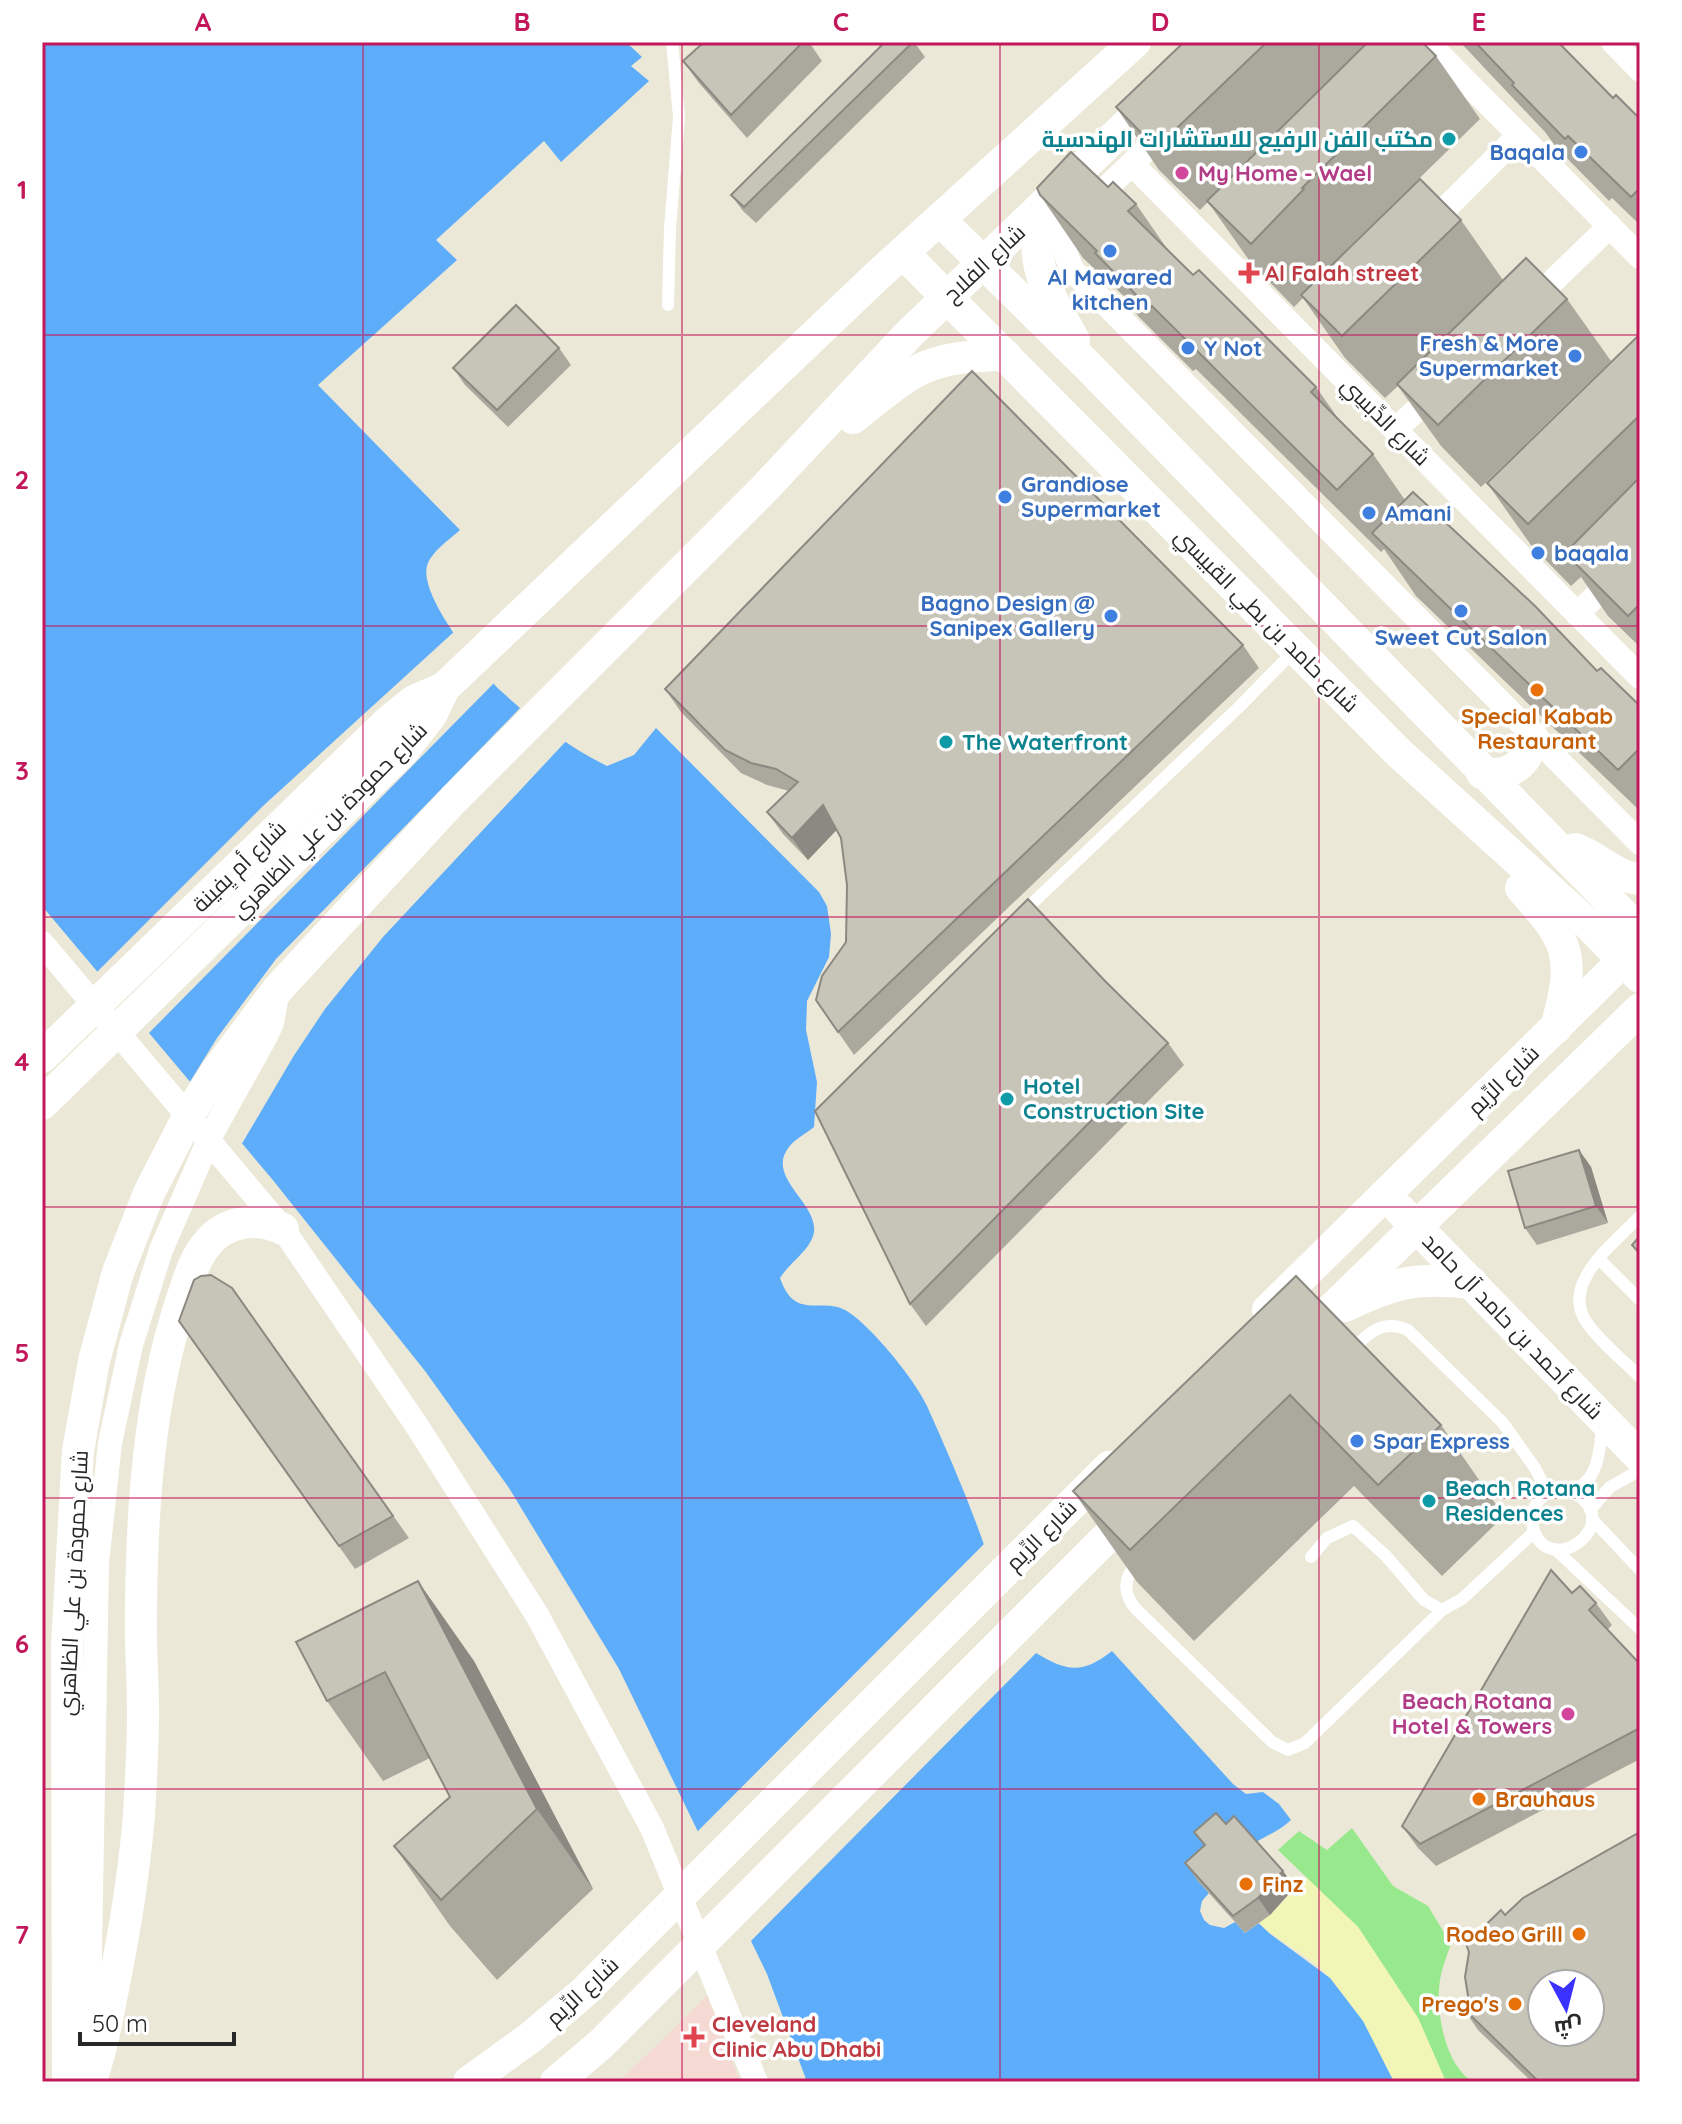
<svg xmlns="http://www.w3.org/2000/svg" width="1682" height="2124" viewBox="0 0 1682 2124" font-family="Quicksand,Cairo,sans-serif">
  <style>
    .medical { fill: #f5d9d3 }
    .green { fill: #98e98d }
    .sand { fill: #f1f6b6 }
    .water { fill: #5eadfa }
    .pier { fill: #ece8d7 }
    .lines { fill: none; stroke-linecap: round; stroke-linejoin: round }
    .service { stroke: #fff; stroke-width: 12 }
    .minor { stroke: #fff; stroke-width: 24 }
    .secondary { stroke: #fff; stroke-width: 32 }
    .wall { fill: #aba99e }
    .shaded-wall { fill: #8b8981 }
    .building { fill: #c7c4b8; stroke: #8b8981; stroke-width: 2; fill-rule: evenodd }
    .grid { fill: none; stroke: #c2185b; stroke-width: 2; stroke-opacity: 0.55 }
    .culture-dot { fill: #0f9aa8; stroke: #fff; stroke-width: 3 }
    .shop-dot { fill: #3f7fe0; stroke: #fff; stroke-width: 3 }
    .hotel-dot { fill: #d1479c; stroke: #fff; stroke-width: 3 }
    .health-dot { fill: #e0444e; stroke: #fff; stroke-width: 3 }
    .food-dot { fill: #e8710a; stroke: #fff; stroke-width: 3 }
    .labels { text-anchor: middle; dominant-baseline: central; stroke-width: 7; stroke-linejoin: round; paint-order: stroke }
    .culture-label { font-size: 22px; font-weight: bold; fill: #0d838f; stroke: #fff; text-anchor: start }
    .shop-label { font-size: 22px; font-weight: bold; fill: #366cbe; stroke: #fff; text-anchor: start }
    .hotel-label { font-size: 22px; font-weight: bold; fill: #b23c85; stroke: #fff; text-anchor: start }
    .street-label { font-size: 22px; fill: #282828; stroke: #fff }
    .health-label { font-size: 22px; font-weight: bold; fill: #be3a42; stroke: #fff; text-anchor: start }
    .food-label { font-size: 22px; font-weight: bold; fill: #c56008; stroke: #fff; text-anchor: start }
    .neatline { fill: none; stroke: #c2185b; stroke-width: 3 }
    .grid-label { font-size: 26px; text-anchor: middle; font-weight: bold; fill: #c2185b }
  </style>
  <rect width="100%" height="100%" fill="#ece8d7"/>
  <!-- medical -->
  <polygon class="medical" points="707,1996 740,2082 618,2082 623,2078"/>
  <!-- green -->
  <path class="green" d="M1352,1828l41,58 35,20 23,38c-4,11 -9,24 -11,36 -5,31 5,85 33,102h-27l-28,-64 -60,-91 -80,-77 21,-19 28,19z"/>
  <!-- sand -->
  <path class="sand" d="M1306,1877l52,50 60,91 28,64h-52c-20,-39 -40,-79 -71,-111 -19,-19 -45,-29 -65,-49l12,-7z"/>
  <!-- water -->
  <path class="water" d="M42,42h584l16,15 -11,9 18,15 -88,81 -17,-21 -108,99 21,20 -139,125 142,145c-11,10 -29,22 -33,36 -8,30 53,105 74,125 31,29 68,56 106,75l27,-11 22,-27 163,164 8,14 4,28 -2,23 -22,44 -1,29 11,52 -3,45c-7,6 -19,12 -25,20 -24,30 29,56 25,85 -3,18 -25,31 -34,46 15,43 40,19 65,32 24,13 71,71 82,96 20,45 40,90 56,136 8,23 16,82 32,98 5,5 14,9 21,13 31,19 47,21 76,-2l121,133 13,10 17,-2 16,12 12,16c-14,13 -32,19 -49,30l3,60 24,23 61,45 33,43 31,61h-587l-40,-108 -148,-305 -110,-181 -84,-117 -153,-192 -230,-273z"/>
  <!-- pier -->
  <g class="pier">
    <polygon points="456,630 497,680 146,1036 95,974 263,806"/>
    <polygon points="524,704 568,739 383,937 325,1009 293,1057 240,1147 188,1085 217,1038 276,959"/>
    <polygon points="987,1541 1001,1598 1017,1636 1039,1650 748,1944 695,1834"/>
    <polygon points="1197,1880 1262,1920 1262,1921 1245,1933 1235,1922 1224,1928 1210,1925 1204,1920 1200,1911 1202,1901 1209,1893"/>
  </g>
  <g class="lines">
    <!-- service -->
    <g class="service">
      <polyline points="668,305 670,228 679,117 672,42"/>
      <polyline points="1022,913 1239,707 1294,651"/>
      <path d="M1640,1216c-25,27 -81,67 -53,107 14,20 36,37 53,54"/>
      <polyline points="1600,1260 1640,1300"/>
      <path d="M1350,1352c17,-18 32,-34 58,-22l95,93 32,45 13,25"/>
      <path d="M1570,1491c62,30 -23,92 -37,36 -5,-17 7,-34 24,-37 4,-1 8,1 12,1 8,-1 16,-8 21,-14 10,-14 10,-37 13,-54"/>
      <polyline points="1590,1510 1610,1487 1640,1470"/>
      <polyline points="1592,1519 1640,1570"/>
      <polyline points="1555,1549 1640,1629"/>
      <polyline points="1311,1557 1327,1538 1353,1526 1386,1556 1424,1600 1442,1610 1462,1599 1534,1532"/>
      <path d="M1138,1562c-14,14 -16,30 -3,46l137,134 16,8 17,-7 137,-133"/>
    </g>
    <!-- minor -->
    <g class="minor">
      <polyline points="1427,42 1640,257"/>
      <polyline points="1613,42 1640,70"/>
      <path d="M1169,128l-99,95c-9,18 -6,32 4,49l566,571"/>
      <polyline points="1132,164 1640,677"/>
      <polyline points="1425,229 1519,135"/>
      <polyline points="1528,305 1610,226"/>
      <polyline points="1395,430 1440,388"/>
      <polyline points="1577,614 1640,553"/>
      <polyline points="42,943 283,1229 417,1426 537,1615 652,1828 756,2082"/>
      <polyline points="88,2060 97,1563 110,1443 131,1345 161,1250 211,1135 265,1038 272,1023 277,995"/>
    </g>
    <!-- secondary -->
    <g class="secondary">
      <path d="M1054,206c-5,10 -15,23 -16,34 -4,35 20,71 36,100"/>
      <polyline points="940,220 1089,367 1640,932"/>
      <polyline points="903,253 1399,753 1590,926 1640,977"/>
      <path d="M853,418c60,-48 72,-62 152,-63"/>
      <path d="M1482,773c27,5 47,-9 50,-36"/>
      <path d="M1575,849c24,8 40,29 65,30"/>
      <path d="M1521,888c49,54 55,68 35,140"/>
      <polyline points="42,1057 389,721 414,701 444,688"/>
      <polyline points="42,1104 403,751 431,715 444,688 878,275 1135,42"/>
      <polyline points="1400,1210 1640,1457"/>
      <path d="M1345,1306c50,-24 71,-29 127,-23"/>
      <polyline points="1268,1310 1640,944"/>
      <polyline points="1300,1340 1640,1009"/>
      <polyline points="68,2082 67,1646 78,1451 94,1361 118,1272 149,1193 191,1111 218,1069 278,989 454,799 763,490 909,334 1213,42"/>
      <path d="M90,2082c11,-29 16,-58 22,-88 12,-59 22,-119 27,-179 2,-34 4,-69 4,-103 0,-34 -3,-68 -2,-103 1,-103 8,-212 41,-310 6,-18 12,-40 25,-55 19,-24 50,-27 76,-15"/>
      <polyline points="469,2082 531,2037 583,1993 1109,1467"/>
      <polyline points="556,2082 601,2044 1136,1508"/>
    </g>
  </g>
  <!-- wall -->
  <g class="wall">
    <polygon points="704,42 809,42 822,61 747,138 699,83 683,61"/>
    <polygon points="885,42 914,42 925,57 756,223 743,211 731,195"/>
    <polygon points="1184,42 1422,42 1436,56 1480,119 1346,250 1347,251 1461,220 1503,280 1567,299 1611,361 1481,487 1441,446 1398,386 1385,398 1345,358 1303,298 1294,307 1251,263 1208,202 1200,210 1159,170 1116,107"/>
    <polygon points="1460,42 1558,42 1613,98 1640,119 1640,225 1612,198 1609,201 1556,147 1545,132"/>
    <polygon points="1108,187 1136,204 1168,250 1193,275 1316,387 1340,421 1373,454 1405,500 1597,671 1640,706 1640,811 1416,596 1384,549 1381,552 1196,369 1193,371 1138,316 1127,299 1083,258 1040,195"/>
    <polygon points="1640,334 1640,647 1608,616 1581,577 1571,586 1531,545 1487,483"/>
    <polygon points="559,348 571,365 508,427 465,385 453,368"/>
    <polygon points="1243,645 1259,668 854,1055 816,1000 846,942 847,885 841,838 837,830 808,860 783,834 767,812 789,791 767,785 741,773 681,712 665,689"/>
    <polygon points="1104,980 1168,1043 1184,1065 926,1326 910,1304"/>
    <polygon points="1579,1150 1591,1167 1608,1223 1537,1245 1525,1228"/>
    <polygon points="1296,1276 1441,1425 1504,1516 1442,1576 1354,1486 1194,1641 1137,1582 1073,1491"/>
    <polygon points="232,1288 409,1538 355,1569 179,1321"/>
    <polygon points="1572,1593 1596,1603 1612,1625 1607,1630 1639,1663 1640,1663 1640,1759 1436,1866 1418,1848 1402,1826"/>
    <polygon points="296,1642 474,1661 593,1889 497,1980 450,1926 394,1846 450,1797 430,1758 383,1781 327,1701"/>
    <polygon points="1226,1824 1295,1887 1270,1915 1245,1933 1197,1880 1185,1863 1204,1846 1194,1832"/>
    <polygon points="1505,1915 1640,2082 1532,2082 1478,2030 1463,2008 1469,2002"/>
  </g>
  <!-- shaded-wall -->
  <g class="shaded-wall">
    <polygon points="823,805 839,827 808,860 792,838"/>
    <polygon points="1579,1150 1591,1167 1608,1223 1596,1206"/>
    <polygon points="418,1581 474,1661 593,1889 537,1809"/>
    <polygon points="1283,1871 1295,1887 1270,1915 1258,1898"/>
  </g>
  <!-- building -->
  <g class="building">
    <polygon points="704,42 803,42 731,115 683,61"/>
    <polygon points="885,42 913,42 744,207 731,195"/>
    <polygon points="1184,42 1267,42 1156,148 1116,107"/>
    <polygon points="1368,42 1422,42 1436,56 1302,188 1304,189 1251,244 1207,201"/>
    <polygon points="1475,42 1558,42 1613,98 1616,95 1640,119 1640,188 1631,197 1568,136 1565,139 1512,85 1514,83"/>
    <polygon points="1071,152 1108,187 1113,182 1136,204 1128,211 1193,275 1199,270 1316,387 1311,392 1373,454 1337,490 1152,306 1150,309 1095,253 1097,251 1040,195 1037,188"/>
    <polygon points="1420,179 1461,220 1342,336 1301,295"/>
    <polygon points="1526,258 1567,299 1438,425 1397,384"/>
    <polygon points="516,305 559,348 497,410 453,368"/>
    <polygon points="1640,334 1640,415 1528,524 1487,483"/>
    <polygon points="972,371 1243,645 838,1032 816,1000 822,976 846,942 847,885 841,838 823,805 792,838 767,812 798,782 776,769 751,763 725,750 665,689"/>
    <polygon points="1640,477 1640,604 1628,616 1565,553"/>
    <polygon points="1413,492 1535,606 1597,671 1601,668 1640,706 1640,748 1618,770 1372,533"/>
    <polygon points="1028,899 1104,980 1168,1043 910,1304 815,1111"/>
    <polygon points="1579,1150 1596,1206 1525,1228 1508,1171"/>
    <polygon points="1640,1236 1640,1254 1632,1245"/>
    <polygon points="211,1275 232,1288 393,1516 339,1546 179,1321 194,1280 201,1276"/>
    <polygon points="1296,1276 1441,1425 1378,1485 1290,1395 1130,1550 1073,1491"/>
    <polygon points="1551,1570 1572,1593 1580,1586 1596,1603 1589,1610 1639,1663 1640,1663 1640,1728 1420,1844 1402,1826"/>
    <polygon points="418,1581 537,1809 441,1900 394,1846 450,1797 385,1672 327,1701 296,1642"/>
    <polygon points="1216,1813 1226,1824 1234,1816 1283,1871 1258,1898 1233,1916 1185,1863 1205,1845 1194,1832"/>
    <path d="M1640,1832v250h-101l-76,-74 6,-6 -4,-25 4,-25 -3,-8 35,-34 4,5 18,-17zM1542,1984h48v48h-48z"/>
  </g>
  <!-- grid -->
  <path class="grid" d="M363,42v2040M682,42v2040M1000,42v2040M1319,42v2040M42,335h1598M42,626h1598M42,917h1598M42,1207h1598M42,1498h1598M42,1789h1598"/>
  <!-- markers -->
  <g class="culture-dot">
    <circle cx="1449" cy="139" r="8"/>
    <circle cx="946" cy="742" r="8"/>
    <circle cx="1007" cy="1099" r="8"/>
    <circle cx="1429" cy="1501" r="8"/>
  </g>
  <g class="shop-dot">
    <circle cx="1581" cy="152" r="8"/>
    <circle cx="1110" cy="251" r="8"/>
    <circle cx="1188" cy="348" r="8"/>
    <circle cx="1575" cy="356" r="8"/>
    <circle cx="1005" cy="497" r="8"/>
    <circle cx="1369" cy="513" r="8"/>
    <circle cx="1538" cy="553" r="8"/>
    <circle cx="1461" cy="611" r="8"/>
    <circle cx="1111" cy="616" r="8"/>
    <circle cx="1357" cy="1441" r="8"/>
  </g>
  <g class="hotel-dot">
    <circle cx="1182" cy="173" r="8"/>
    <circle cx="1568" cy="1714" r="8"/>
  </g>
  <g class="health-dot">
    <path d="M1245 261h8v8h8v8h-8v8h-8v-8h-8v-8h8z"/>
    <path d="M690 2025h8v8h8v8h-8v8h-8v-8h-8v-8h8z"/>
  </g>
  <g class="food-dot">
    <circle cx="1537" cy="690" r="8"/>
    <circle cx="1479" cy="1799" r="8"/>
    <circle cx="1246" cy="1884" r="8"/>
    <circle cx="1579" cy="1934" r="8"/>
    <circle cx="1515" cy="2004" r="8"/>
  </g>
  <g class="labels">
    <!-- culture labels -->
    <g class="culture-label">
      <text x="1433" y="139" text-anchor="end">مكتب الفن الرفيع للاستشارات الهندسية</text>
      <text x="962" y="742">The Waterfront</text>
      <text x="1023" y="1086">Hotel<tspan x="1023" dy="25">Construction Site</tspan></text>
      <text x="1445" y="1488">Beach Rotana<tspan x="1445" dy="25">Residences</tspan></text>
    </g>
    <!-- shop labels -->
    <g class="shop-label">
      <text x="1565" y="152" text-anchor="end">Baqala</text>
      <text x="1110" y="277" text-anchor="middle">Al Mawared<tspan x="1110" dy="25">kitchen</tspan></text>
      <text x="1559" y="343" text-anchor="end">Fresh &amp; More<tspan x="1559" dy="25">Supermarket</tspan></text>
      <text x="1204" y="348">Y Not</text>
      <text x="1021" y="484">Grandiose<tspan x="1021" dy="25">Supermarket</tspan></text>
      <text x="1385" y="513">Amani</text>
      <text x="1554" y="553">baqala</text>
      <text x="1095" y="603" text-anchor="end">Bagno Design @<tspan x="1095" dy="25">Sanipex Gallery</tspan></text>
      <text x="1461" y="637" text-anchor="middle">Sweet Cut Salon</text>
      <text x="1373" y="1441">Spar Express</text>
    </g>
    <!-- hotel labels -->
    <g class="hotel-label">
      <text x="1198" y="173">My Home - Wael</text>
      <text x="1552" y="1701" text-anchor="end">Beach Rotana<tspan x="1552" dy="25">Hotel &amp; Towers</tspan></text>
    </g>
    <!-- street labels -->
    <g class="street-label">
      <text transform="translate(984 263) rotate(-43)">شارع الفلاح</text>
      <text transform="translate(1386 421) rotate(45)">شارع الدِّبسِي</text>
      <text transform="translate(1267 620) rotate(45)">شارع حامد بن بطي القبيسي</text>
      <text transform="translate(329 820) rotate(-45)">شارع حمودة بن علي الظاهري</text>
      <text transform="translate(239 866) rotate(-44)">شارع أم يِفينة</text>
      <text transform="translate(1503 1080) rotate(-44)">شارع الرِّيم</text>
      <text transform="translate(1513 1326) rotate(46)">شارع أحمد بن حامد آل حامد</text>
      <text transform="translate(1041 1535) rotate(-45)">شارع الرِّيم</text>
      <text transform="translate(73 1583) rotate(-87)">شارع حمودة بن علي الظاهري</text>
      <text transform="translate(582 1991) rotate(-43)">شارع الرِّيم</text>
    </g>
    <!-- health labels -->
    <g class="health-label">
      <text x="1265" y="273">Al Falah street</text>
      <text x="712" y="2024">Cleveland<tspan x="712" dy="25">Clinic Abu Dhabi</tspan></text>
    </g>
    <!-- food labels -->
    <g class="food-label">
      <text x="1537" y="716" text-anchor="middle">Special Kabab<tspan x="1537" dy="25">Restaurant</tspan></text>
      <text x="1495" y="1799">Brauhaus</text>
      <text x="1262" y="1884">Finz</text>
      <text x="1563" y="1934" text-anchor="end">Rodeo Grill</text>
      <text x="1499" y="2004" text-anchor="end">Prego's</text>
    </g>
  </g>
  <!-- border -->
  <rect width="1682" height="2124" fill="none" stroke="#ffffff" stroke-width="88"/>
  <!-- north arrow -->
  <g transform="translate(1566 2008) rotate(173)"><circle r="38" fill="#ffffff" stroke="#a9a9a9" stroke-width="2"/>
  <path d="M0-6L14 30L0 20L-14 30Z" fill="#3b32ff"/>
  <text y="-12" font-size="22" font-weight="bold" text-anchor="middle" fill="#282828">ش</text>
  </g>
  <!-- scale -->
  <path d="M80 2032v12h154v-12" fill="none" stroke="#282828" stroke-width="4"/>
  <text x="92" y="2032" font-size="24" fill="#282828" stroke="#ffffff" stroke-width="6" paint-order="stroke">50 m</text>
  <rect x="44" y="44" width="1594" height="2036" class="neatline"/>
  <g class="grid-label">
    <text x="203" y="31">A</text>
    <text x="522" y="31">B</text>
    <text x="841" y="31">C</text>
    <text x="1160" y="31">D</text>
    <text x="1479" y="31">E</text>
    <text x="22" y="199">1</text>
    <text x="22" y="489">2</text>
    <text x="22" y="780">3</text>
    <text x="22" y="1071">4</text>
    <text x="22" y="1362">5</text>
    <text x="22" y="1653">6</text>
    <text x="22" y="1944">7</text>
  </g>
</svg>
